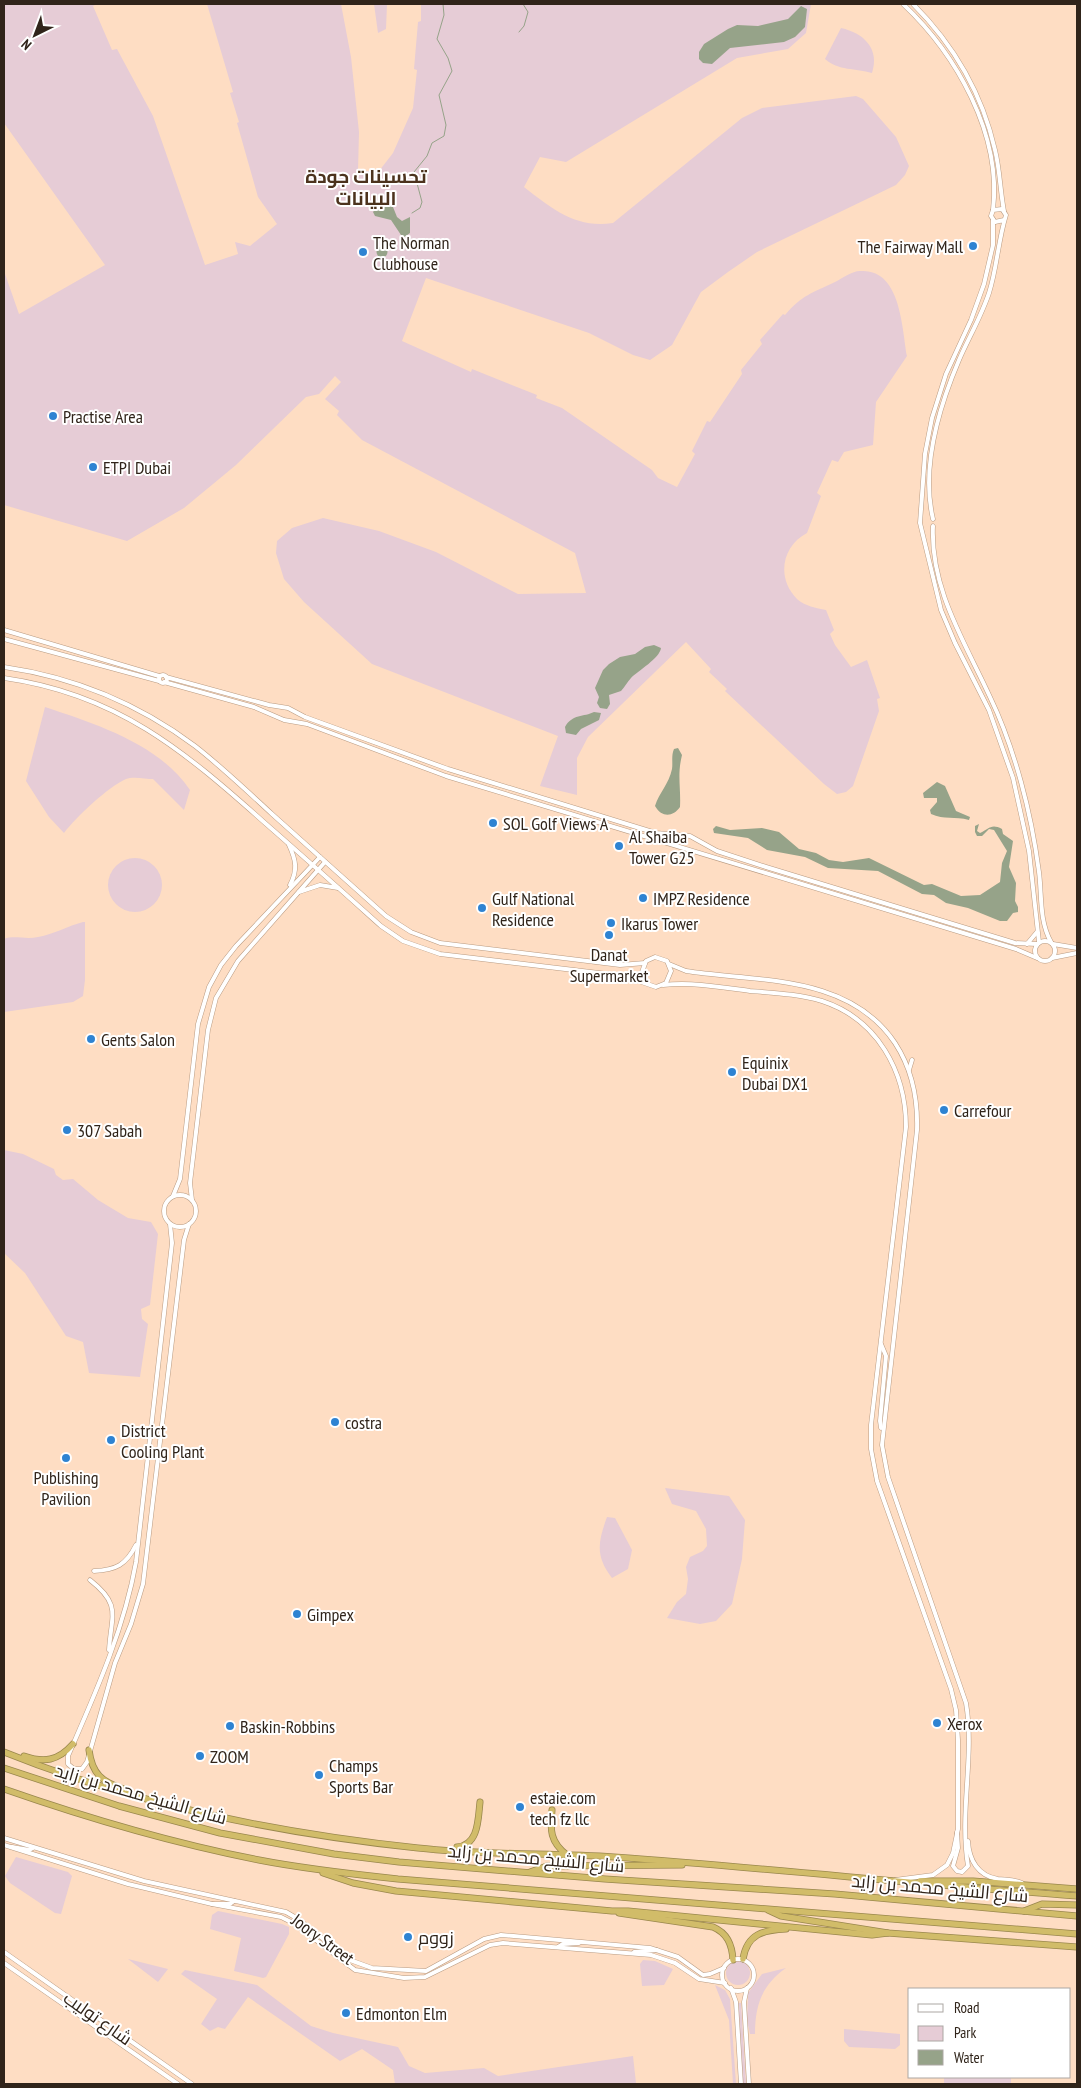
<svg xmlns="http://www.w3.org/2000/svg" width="1081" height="2088" viewBox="0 0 1081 2088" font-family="'PT Sans Narrow',Cairo,sans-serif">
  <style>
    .green { fill: #e6ccd6 }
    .water { fill: #96a389 }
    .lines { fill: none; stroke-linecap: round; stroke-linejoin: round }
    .stream { stroke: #96a389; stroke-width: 1 }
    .tertiary-casing { stroke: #b99b82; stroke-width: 5 }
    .motorway-casing { stroke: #99874d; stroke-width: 7 }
    .tertiary { stroke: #fff; stroke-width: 4 }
    .motorway { stroke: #d1bc69; stroke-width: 5.5 }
    .poi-dot { fill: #2e83d2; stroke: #fff; stroke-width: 2 }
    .labels { text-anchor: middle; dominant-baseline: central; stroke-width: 4; stroke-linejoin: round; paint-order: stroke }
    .poi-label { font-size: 18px; fill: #30241a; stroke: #fff; text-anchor: start }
    .street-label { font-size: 18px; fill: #30241a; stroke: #fff }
    .neighbourhood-label { font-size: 19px; font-weight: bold; fill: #4c331d; stroke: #fff }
  </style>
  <rect width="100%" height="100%" fill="#feddc3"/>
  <!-- green -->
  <g class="green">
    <path d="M4,4h93l-4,2 19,44 5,-1 36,67 52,149 33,-11 -3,-12 15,4 27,-22 -19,-27 -21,-74 2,-1 -9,-29 3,-1 -26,-88h134l10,53 8,75 -1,39h21l14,-18 20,-45 4,-38 -3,-1 4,-47 3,-1v-17h390l-5,29 -18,16 -51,9 -171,104 -26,-5 -16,30c27,21 52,42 89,36l129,-105 20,-10 94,-12 7,3 33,38 13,29 -4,9 -9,10 -139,67 -29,20 -27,20 -29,53 -22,15 -17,-5 -44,-22 -163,-55 -24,63 69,31 1,-3 65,26 -1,3 26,10 90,62 6,8 19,9 18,-33 -3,-3 15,-30 3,1 32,-48 -1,-4 21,-26 -2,-4 23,-26 2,1c17,-20 27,-22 50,-33 8,-4 17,-11 25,-11 41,-3 42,57 47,85l-31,46 -3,43 -29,7 -6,10 -6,-2 -15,33 4,3 -14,37c-25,13 -31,45 -10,66 8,7 19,9 29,11l8,20 -4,4 5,11 16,22 16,-7 13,38 -3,1 2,12 -26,75 -7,6 -9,2 -13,-10 -99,-93 2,-2 -18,-17 2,-3 -25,-27 -98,95 -11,21v37l-37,-9 18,-50 -186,-72 -68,-62 -20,-23 -8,-26 1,-12 15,-13 31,-10 56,13 57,21 82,42 68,-1 -11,-40 -213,-113 -25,-25 2,-4 -14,-12 16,-17 -6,-6 -16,18 -13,3 -70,68 -52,43 -57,33 -123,-36v-234l15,43 86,-49 -101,-142z"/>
    <polygon points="374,4 387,4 386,29 378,33"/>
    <path d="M841,28c23,5 39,21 31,45 -16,-5 -34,-2 -47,-14z"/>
    <path d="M45,707c51,17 114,37 145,83l-6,20 -31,-31c-7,0 -20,-3 -27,0 -18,8 -50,38 -62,54l-15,-16 -23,-36z"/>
    <circle cx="135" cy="885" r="27"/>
    <path d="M83,922h2v58l-2,16 -10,6 -69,10v-73c11,-4 22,1 34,-2 16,-3 30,-11 45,-15z"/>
    <polygon points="4,1150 23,1154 54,1169 56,1175 63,1180 73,1179 98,1200 128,1218 151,1222 158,1234 150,1305 141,1309 142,1319 148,1324 140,1377 89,1373 83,1342 66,1336 25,1273 4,1253"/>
    <polygon points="665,1488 729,1496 745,1520 742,1559 732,1604 716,1621 700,1624 667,1618 677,1602 686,1594 688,1579 686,1567 690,1557 703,1551 707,1546 706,1529 696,1511 672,1504"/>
    <path d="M607,1517l8,1 17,32 -4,19 -16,9c-17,-22 -14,-36 -5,-61z"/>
    <polygon points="16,1857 68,1872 72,1876 61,1914 55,1913 10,1883 5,1876"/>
    <polygon points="218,1911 282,1924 289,1927 289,1934 266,1977 263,1978 234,1971 241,1938 210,1929 212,1915"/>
    <polygon points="128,1959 168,1969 158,1982"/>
    <polygon points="643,1960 655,1961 673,1969 664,1985 642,1986 640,1964"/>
    <circle cx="738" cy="1973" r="12"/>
    <path d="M786,1968c-24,17 -31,37 -31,66h-5l-3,-13 1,-28 14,-19z"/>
    <polygon points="185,1970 257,1985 311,2026 333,2033 398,2047 409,2066 425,2073 484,2068 498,2076 633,2056 636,2083 395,2084 393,2070 362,2049 340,2061 248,1997 225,2029 218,2027 210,2031 201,2024 217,1999 181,1974"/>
    <polygon points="715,1985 725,1990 730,1999 736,2084 733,2084 729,2020"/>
    <polygon points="738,2003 741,2003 746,2084 743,2084"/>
    <polygon points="844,2029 900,2034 900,2045 895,2049 849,2047 844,2041"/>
    <rect x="944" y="2077" width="67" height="7"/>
  </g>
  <!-- water -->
  <g class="water">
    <polygon points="801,6 807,9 805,27 795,37 784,42 730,48 712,64 703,63 699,59 699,52 704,44 728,29 737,25 758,26 788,19"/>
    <polygon points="385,204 393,207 397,217 402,221 410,217 410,233 403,238 391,220 375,216 373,212 379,205"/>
    <circle cx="382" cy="252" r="5.5"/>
    <path d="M654,645l7,3c-1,10 -23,23 -30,30 -4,4 -6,9 -10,13l-12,4 1,9 -3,5 -7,-1 -3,-5 2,-6 -4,-9 8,-18 6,-6 11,-7 15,-3 10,-7z"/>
    <path d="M594,712l7,1 -2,7 -18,9 -5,6 -10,-2 -1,-6c7,-13 19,-10 29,-15z"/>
    <path d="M678,748l4,7c-5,20 -1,32 -2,52 -7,10 -18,11 -25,-1 4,-13 14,-22 17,-37 1,-7 -1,-13 2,-20z"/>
    <path d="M937,782l8,4 11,25 14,6 -1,3c-14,-4 -25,0 -38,-6l-1,-4 7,-8v-4h-13l-1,-5z"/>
    <path d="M979,824l-2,7 3,2c9,-4 11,-10 22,-4l1,5 10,7 -4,26 7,16 -1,18 3,6v5l-5,1 -6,8h-7l-32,-13 -22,-5 -12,-8 -12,-1 -44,-23 -50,-3 -23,-11 -38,-7 -19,-12 -34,-5 -1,-4 3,-3 14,4 32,-2 17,4 20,17 17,4 13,7 14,2 26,-4 55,27 8,-1 29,12 19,-1 20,-13 2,-19 5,-12 -13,-21 -5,-1 -7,7h-5l-2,-4v-6z"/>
  </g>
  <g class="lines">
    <!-- stream -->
    <g class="stream">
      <polyline points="519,32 524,26 528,12 523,4"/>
      <polyline points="412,213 420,208 422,202 414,172 427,156 432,143 444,136 446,125 439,95 452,71 448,58 437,39 444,15 443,4"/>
    </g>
    <!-- tertiary casing -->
    <g class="tertiary-casing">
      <g id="tertiary">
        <path d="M903,4c53,50 99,130 90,206"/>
        <path d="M913,4c41,41 69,89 82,146 5,20 5,40 9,61"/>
        <polyline points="993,220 993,245 984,284 971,320 946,374 932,418 925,454 920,523 941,610 955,643 989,710 1013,778 1029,851 1039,942"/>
        <path d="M933,519c-12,-51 6,-112 26,-159 10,-23 22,-43 30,-67 8,-25 9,-52 17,-78l-4,-6 -9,1 -2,6 4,6 9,-2"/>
        <path d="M933,526c-3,63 32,116 57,171 13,27 23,56 31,85 8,29 14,60 18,90 3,23 0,49 12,70"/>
        <polyline points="4,630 159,676"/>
        <polyline points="4,639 159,681"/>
        <path d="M4,667c69,10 135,37 191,79 27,21 52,45 77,68 38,34 76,68 114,102l25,16 29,11 180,22 25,-2"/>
        <circle cx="163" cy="679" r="4"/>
        <polyline points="166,677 269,705 288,708 305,717 448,769 656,833 690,836 717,851 766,867 1015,943 1037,944"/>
        <path d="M4,678c113,16 179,72 261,145 39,34 78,69 116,103l22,15 37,13 184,22 32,11 10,-4 5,-12 -4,-10 -12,-4 -9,4 -4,11 3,9"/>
        <polyline points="164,682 254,707 284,720 307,724 446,776 1016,949 1037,958"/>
        <path d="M289,845c7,15 9,25 1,40"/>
        <polyline points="299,892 320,885 338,888"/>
        <circle cx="1045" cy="951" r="10"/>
        <polyline points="1027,944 1037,932"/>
        <polyline points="1053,944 1077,948"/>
        <polyline points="1052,958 1077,953"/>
        <path d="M669,964l17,7c72,11 163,3 209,72 17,26 23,56 22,87l-35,315 6,32 78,226c9,53 -7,109 2,163l-6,6 -5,-1 -4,-5 5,-18 -1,-16"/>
        <path d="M663,985c30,-3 58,2 87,6 24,2 49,3 72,10 55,18 84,70 84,126l-35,298v24l6,32 74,208 5,21 2,30v89l-5,24 -6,12 -14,10 -38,5"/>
        <polyline points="909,1070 912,1060"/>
        <circle cx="180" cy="1211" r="16"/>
        <polyline points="173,1196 180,1179 198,1024 209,987 221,965 236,946 320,857"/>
        <polyline points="192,1200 190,1183 208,1030 216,998 238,961 325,862"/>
        <path d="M170,1224l2,19 -36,319c-12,68 -41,132 -68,194v8l6,5h8l5,-7 28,-99 16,-39 12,-40 41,-344 5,-16"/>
        <polyline points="881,1344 886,1356 880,1421 881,1428"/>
        <path d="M94,1571c22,-1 32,-6 42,-26"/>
        <path d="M90,1580c32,25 21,35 19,70"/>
        <polyline points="4,1838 144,1881 286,1912 298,1919 350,1960 372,1968 426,1971 484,1939 501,1935 650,1948 678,1957 703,1975 710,1974 724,1968"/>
        <path d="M968,1841c1,19 10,35 30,38 8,1 16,0 24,4"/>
        <polyline points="4,1845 128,1884 212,1904 281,1917 295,1924 355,1970 404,1978 425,1977 490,1945 503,1943 651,1955 675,1963 699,1979 725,1983"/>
        <polyline points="12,1847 29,1850 33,1848"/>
        <polyline points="212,1904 230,1904 234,1901"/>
        <polyline points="558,1947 563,1944 579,1943"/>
        <polyline points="4,1952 192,2084"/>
        <polyline points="634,1952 657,1950"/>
        <circle cx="738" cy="1975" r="16"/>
        <polyline points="4,1963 178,2084"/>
        <polyline points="731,1988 736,2002 741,2084"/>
        <polyline points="747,1988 744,2002 749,2084"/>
      </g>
    </g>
    <!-- motorway casing -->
    <g class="motorway-casing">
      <g id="motorway">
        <path d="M89,1750c3,24 13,32 35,39"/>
        <path d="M4,1752c132,53 272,81 414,96 65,7 131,5 196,9 155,11 309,28 463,39"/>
        <path d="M24,1756c20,7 34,5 49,-12"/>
        <polyline points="4,1768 119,1806 220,1833 334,1854 399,1862 605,1879 835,1894 1077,1916"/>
        <path d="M4,1789c83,29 168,54 255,71 46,9 92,14 139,19l679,55"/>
        <path d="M552,1810c-2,20 -2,32 15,45"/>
        <path d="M457,1847c22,-2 21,-28 23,-45"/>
        <polyline points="530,1872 547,1866 682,1865"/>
        <polyline points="323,1873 353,1883 396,1891 612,1911 628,1911 872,1935 888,1933"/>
        <polyline points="920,1881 973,1881 1077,1889"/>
        <polyline points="768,1910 781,1916 888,1933 1077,1947"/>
        <polyline points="1024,1911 1042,1904 1077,1905"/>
        <path d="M619,1913l94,14c14,6 19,17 20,33"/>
        <path d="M743,1959c4,-25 20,-29 43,-30"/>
      </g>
    </g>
    <!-- tertiary -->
    <use href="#tertiary" class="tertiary"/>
    <!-- motorway -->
    <use href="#motorway" class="motorway"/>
  </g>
  <!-- markers -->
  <g class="poi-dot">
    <circle cx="973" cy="246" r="5"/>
    <circle cx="363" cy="252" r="5"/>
    <circle cx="53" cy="416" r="5"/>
    <circle cx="93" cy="467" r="5"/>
    <circle cx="493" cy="823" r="5"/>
    <circle cx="619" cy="846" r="5"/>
    <circle cx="643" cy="898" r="5"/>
    <circle cx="482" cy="908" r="5"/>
    <circle cx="611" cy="923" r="5"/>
    <circle cx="609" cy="935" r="5"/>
    <circle cx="91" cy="1039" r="5"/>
    <circle cx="732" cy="1072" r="5"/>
    <circle cx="944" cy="1110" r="5"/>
    <circle cx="67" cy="1130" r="5"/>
    <circle cx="335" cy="1422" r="5"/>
    <circle cx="111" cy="1440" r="5"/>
    <circle cx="66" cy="1458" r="5"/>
    <circle cx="297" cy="1614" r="5"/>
    <circle cx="937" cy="1723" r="5"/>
    <circle cx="230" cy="1726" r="5"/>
    <circle cx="200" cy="1756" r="5"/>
    <circle cx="319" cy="1775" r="5"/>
    <circle cx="520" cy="1807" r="5"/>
    <circle cx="408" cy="1937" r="5"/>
    <circle cx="346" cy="2013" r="5"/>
  </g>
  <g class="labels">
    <!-- poi labels -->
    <g class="poi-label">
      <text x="373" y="242">The Norman<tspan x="373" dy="21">Clubhouse</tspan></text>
      <text x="963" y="246" text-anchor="end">The Fairway Mall</text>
      <text x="63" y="416">Practise Area</text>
      <text x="103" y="467">ETPI Dubai</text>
      <text x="503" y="823">SOL Golf Views A</text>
      <text x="629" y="836">Al Shaiba<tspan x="629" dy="21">Tower G25</tspan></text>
      <text x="492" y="898">Gulf National<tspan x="492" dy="21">Residence</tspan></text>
      <text x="653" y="898">IMPZ Residence</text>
      <text x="621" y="923">Ikarus Tower</text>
      <text x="609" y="954" text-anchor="middle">Danat<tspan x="609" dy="21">Supermarket</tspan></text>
      <text x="101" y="1039">Gents Salon</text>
      <text x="742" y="1062">Equinix<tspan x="742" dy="21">Dubai DX1</tspan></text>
      <text x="954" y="1110">Carrefour</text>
      <text x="77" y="1130">307 Sabah</text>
      <text x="345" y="1422">costra</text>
      <text x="121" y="1430">District<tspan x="121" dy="21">Cooling Plant</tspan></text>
      <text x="66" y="1477" text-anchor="middle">Publishing<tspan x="66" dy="21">Pavilion</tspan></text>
      <text x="307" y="1614">Gimpex</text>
      <text x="947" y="1723">Xerox</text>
      <text x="240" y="1726">Baskin-Robbins</text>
      <text x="210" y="1756">ZOOM</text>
      <text x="329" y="1765">Champs<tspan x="329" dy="21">Sports Bar</tspan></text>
      <text x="530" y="1797">estaie.com<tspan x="530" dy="21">tech fz llc</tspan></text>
      <text x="418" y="1937">زووم</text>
      <text x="356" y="2013">Edmonton Elm</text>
    </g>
    <!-- street labels -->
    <g class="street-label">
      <text transform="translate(141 1794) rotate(16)">شارع الشيخ محمد بن زايد</text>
      <text transform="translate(536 1858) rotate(5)">شارع الشيخ محمد بن زايد</text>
      <text transform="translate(940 1888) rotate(5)">شارع الشيخ محمد بن زايد</text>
      <text transform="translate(323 1939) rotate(36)">Joory Street</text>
      <text transform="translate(98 2018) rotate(35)">شارع توليب</text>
    </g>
    <!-- neighbourhood labels -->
    <g class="neighbourhood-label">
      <text x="366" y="176">تحسينات جودة<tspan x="366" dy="22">البيانات</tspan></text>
    </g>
  </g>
  <!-- border -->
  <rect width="1081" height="2088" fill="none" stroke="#30241a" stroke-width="10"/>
  <!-- legend -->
  <rect x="908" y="1988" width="162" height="90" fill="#ffffff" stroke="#aca7a3"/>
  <rect x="918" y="2004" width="25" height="8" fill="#ffffff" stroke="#aca7a3"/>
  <text x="954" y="2013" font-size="15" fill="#30241a">Road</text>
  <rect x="918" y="2026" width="25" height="15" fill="#e6ccd6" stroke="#aca7a3"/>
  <text x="954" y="2038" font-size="15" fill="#30241a">Park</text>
  <rect x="918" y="2050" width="25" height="15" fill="#96a389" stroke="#aca7a3"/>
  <text x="954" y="2063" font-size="15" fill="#30241a">Water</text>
  <!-- north arrow -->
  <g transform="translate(35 35) rotate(222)" stroke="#ffffff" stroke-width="4" paint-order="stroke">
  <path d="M0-4L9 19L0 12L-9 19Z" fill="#30241a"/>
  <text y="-8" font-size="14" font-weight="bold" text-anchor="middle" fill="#30241a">N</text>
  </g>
</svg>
